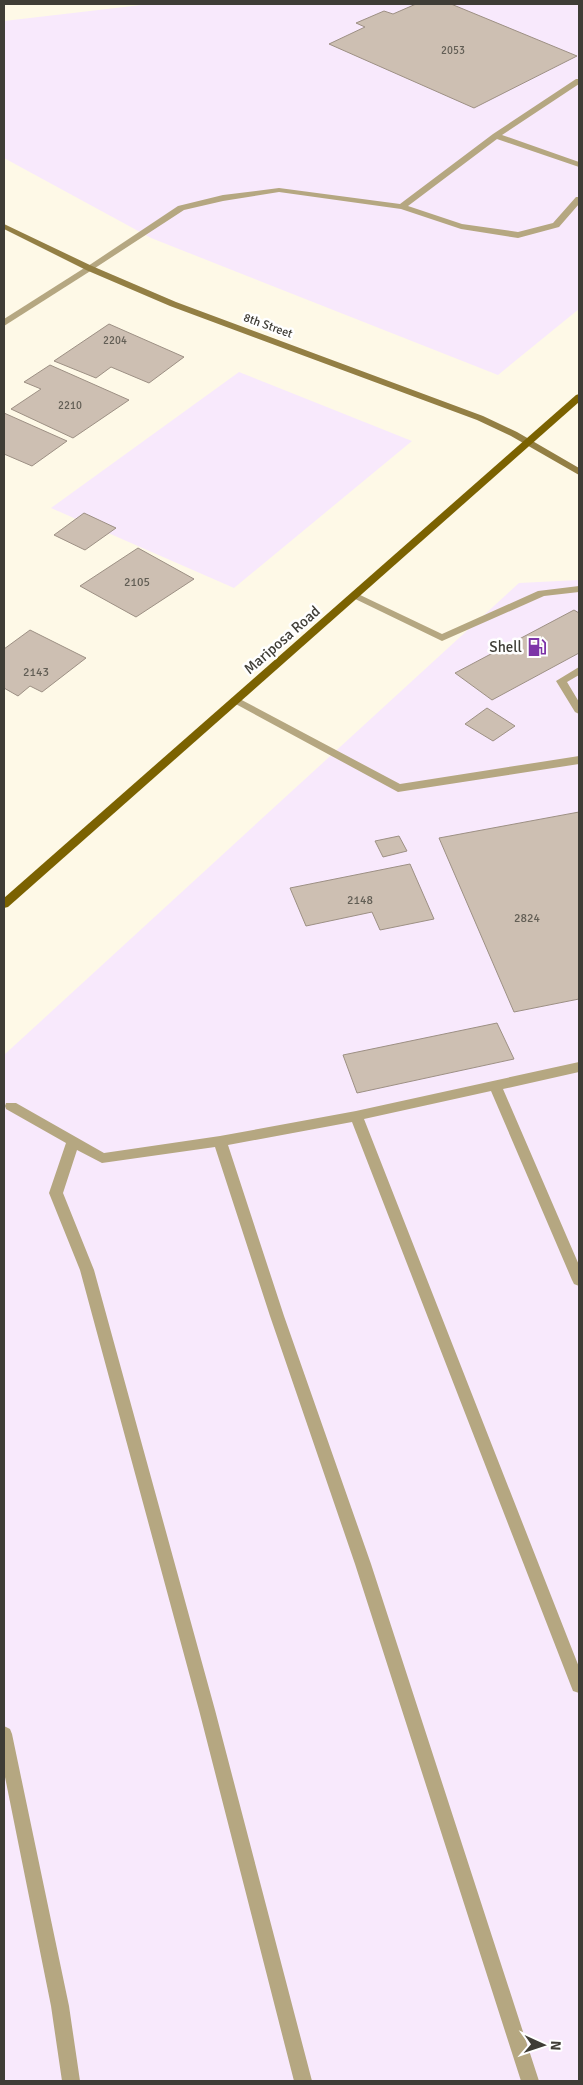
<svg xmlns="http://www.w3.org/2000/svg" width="583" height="2085" viewBox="0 0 583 2085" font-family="Signika,sans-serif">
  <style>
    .commercial { fill: #f8e9fc }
    .building { fill: #cdbfb2; stroke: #9d9084 }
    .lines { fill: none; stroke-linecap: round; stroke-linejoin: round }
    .lane { fill: #b5a781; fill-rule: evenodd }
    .street { fill: #b5a781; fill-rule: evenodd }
    .secondary { fill: #937f44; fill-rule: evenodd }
    .primary { fill: #7b6201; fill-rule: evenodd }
    .labels { text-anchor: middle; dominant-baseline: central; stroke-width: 5; stroke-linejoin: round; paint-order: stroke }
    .far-number-label { font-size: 11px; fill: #625e55 }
    .far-street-label { font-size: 12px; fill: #3f3d36; stroke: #fff }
    .number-label { font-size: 12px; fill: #625e55 }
    .street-label { font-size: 15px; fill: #3f3d36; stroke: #fff }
    .poi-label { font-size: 15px; fill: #3f3d36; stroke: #fff; text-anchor: end }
  </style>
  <rect width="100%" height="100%" fill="#fef9e7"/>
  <!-- commercial -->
  <g class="commercial">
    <polygon points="150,4 579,4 579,309 498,375 151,238 4,158 4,21"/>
    <polygon points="239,372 412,441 234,588 51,508"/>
    <polygon points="579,580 579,2081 4,2081 4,1055 519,583"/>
  </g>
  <!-- building -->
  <g class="building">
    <polygon points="416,4 451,4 577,56 474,108 329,44 365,27 356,23 384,11 393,14"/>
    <polygon points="109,324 184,357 149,383 111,367 96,378 54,361"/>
    <polygon points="50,365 129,400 73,438 11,409 41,389 24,382"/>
    <polygon points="4,413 67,441 32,466 4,454"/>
    <polygon points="84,513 116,528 85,550 54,535"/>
    <polygon points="138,548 194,579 136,617 80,586"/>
    <polygon points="574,610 579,613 579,653 492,700 455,673"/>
    <polygon points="30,630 86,658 42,692 30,686 18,696 4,688 4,649"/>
    <polygon points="487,708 515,726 493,741 465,724"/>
    <polygon points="579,812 579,999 514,1012 439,838"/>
    <polygon points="399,836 407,851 383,857 375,841"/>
    <polygon points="410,864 434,919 380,930 372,912 306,926 290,888"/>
    <polygon points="497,1023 514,1059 357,1093 343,1055"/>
  </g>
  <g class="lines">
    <!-- lane -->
    <g class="lane">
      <polygon points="576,79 579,79 579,84 502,135 579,162 579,167 497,139 408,206 462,224 518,232 553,223 576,197 579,197 579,204 559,227 518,238 461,229 401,209 279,192 223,201 184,210 92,270 85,268 178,206 223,195 279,188 400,204 493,134"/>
      <polygon points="579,586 579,592 544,596 442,641 349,596 354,593 358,594 442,634 538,591"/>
      <polygon points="579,667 579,675 567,682 579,702 579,714 575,712 556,681"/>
      <polygon points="236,697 400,784 579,756 579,764 398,792 232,702 231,700 232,698"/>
      <polygon points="579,1062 579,1072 503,1089 579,1265 579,1286 574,1284 572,1280 491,1091 364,1119 579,1667 579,1693 573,1691 571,1686 352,1122 228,1145 284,1316 371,1564 539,2081 521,2081 355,1564 270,1316 215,1147 102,1163 77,1150 63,1193 94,1270 215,1710 312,2081 294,2081 199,1710 80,1270 49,1193 66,1143 6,1109 5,1106 6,1103 16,1103 104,1153 220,1136 356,1111"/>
      <polygon points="4,1726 10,1729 12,1734 69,2006 80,2081 62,2081 51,2006 4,1772"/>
    </g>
    <!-- street -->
    <polygon class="street" points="89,265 93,268 92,270 4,326 4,319"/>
    <!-- secondary -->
    <polygon class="secondary" points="4,224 92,266 176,302 483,416 517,432 579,468 579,475 511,436 477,420 170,306 86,270 4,229"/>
    <!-- primary -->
    <polygon class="primary" points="579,394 579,402 8,907 4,908 4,898 576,395"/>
  </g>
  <!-- icons -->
  <defs>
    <g id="fuel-bare" transform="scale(1.5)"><path d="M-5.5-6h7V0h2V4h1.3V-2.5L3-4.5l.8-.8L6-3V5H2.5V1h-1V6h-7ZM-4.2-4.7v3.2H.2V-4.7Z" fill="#7d34a7" stroke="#fff" stroke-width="2.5" paint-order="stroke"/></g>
  </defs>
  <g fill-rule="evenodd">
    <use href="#fuel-bare" x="537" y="647"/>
  </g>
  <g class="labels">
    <!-- far-number labels -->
    <g class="far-number-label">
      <text x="453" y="50">2053</text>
      <text x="115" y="340">2204</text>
      <text x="70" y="405">2210</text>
    </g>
    <!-- far-street labels -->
    <g class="far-street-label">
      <text transform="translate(268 326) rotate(20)">8th Street</text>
    </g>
    <!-- number labels -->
    <g class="number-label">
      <text x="137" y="582">2105</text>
      <text x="36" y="672">2143</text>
      <text x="360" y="900">2148</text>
      <text x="527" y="918">2824</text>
    </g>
    <!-- street labels -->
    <g class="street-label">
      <text transform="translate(282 640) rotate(-41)">Mariposa Road</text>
    </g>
    <!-- poi labels -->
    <g class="poi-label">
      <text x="522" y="647">Shell</text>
    </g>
  </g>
  <!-- border -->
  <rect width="583" height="2085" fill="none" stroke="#3f3d36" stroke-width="10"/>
  <!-- north arrow -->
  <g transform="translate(543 2045) rotate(93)" stroke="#ffffff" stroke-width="4" paint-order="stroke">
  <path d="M0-4L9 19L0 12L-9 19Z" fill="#3f3d36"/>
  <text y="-8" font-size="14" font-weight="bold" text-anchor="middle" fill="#3f3d36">N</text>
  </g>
</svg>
